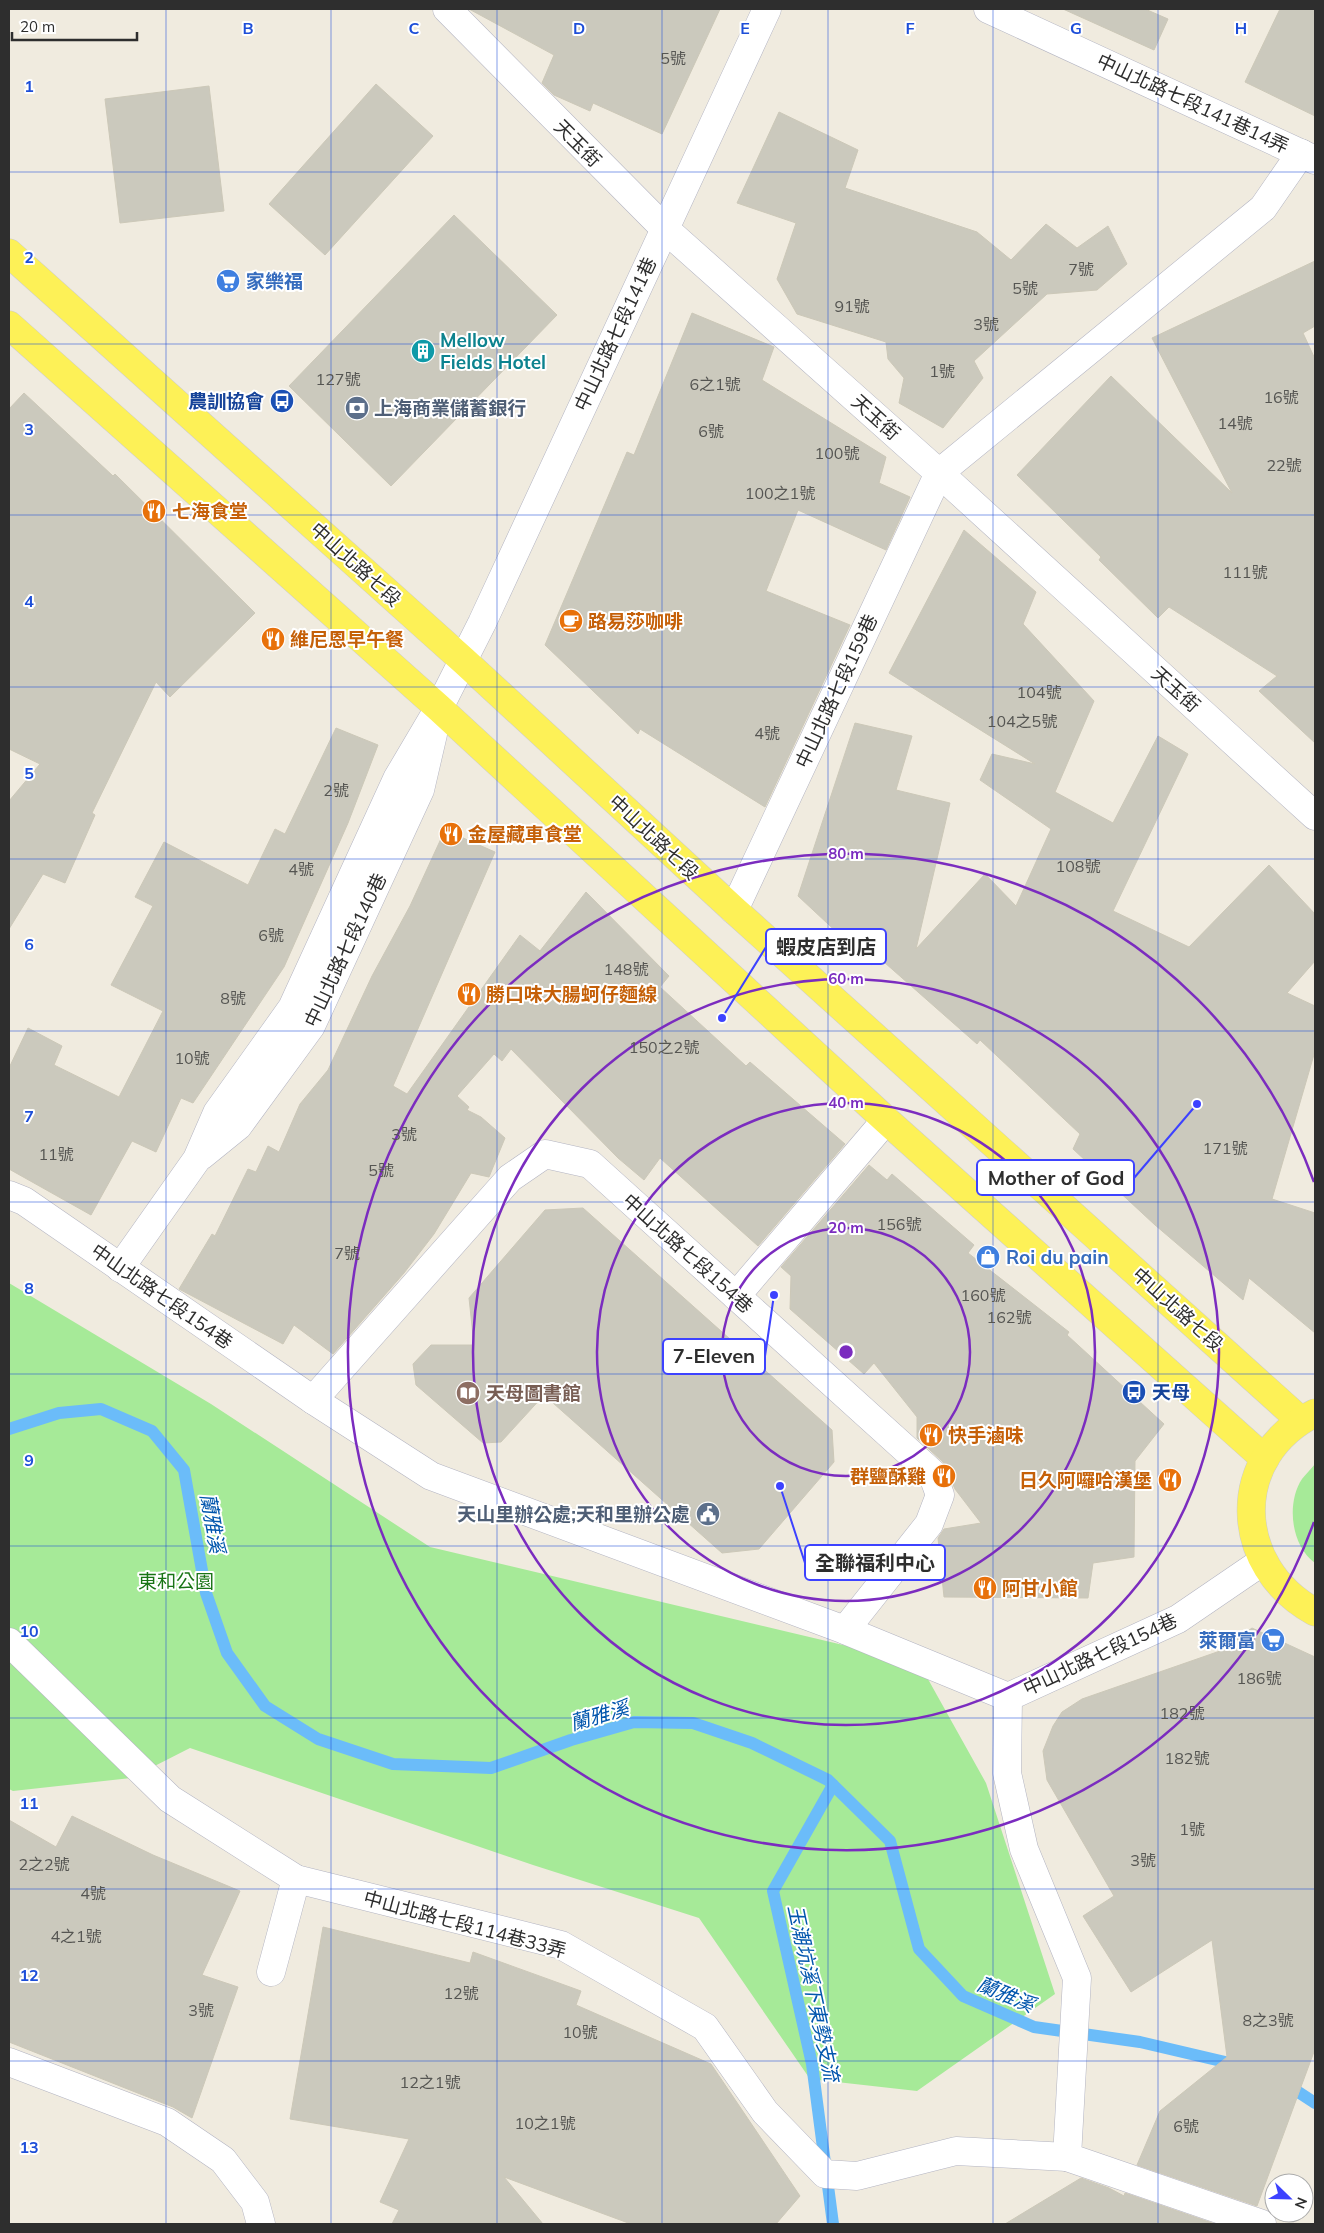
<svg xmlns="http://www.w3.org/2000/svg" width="1324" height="2233" viewBox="0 0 1324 2233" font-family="Mulish,'Noto Sans TC',sans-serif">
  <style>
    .green { fill: #a6ea98 }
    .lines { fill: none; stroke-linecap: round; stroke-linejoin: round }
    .stream { stroke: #6bbcf9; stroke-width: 12 }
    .building { fill: #cbc9bd; stroke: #ccc8b8 }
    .minor-casing { stroke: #b3b4c2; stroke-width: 29 }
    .major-casing { stroke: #cdcdcd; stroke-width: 29 }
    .minor { stroke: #fff; stroke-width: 28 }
    .major { stroke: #fdf157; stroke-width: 28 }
    .grid { fill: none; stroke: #1d4ed8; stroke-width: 1; stroke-opacity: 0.55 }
    .ring { fill: none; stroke: #7b2cbf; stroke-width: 2.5 }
    .labels { text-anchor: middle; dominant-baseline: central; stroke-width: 4; stroke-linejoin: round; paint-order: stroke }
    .number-label { font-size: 16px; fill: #555552 }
    .street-label { font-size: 19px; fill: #2e2e2e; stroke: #fff }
    .shop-label { font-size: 19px; font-weight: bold; fill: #366cbe; stroke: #fff; text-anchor: start }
    .culture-label { font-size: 19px; font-weight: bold; fill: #0d838f; stroke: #fff; text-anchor: start }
    .transit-label { font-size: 19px; font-weight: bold; fill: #164399; stroke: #fff; text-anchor: end }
    .service-label { font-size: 19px; font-weight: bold; fill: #4e5e75; stroke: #fff; text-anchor: start }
    .food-label { font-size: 19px; font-weight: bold; fill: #c56008; stroke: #fff; text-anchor: start }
    .education-label { font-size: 19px; font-weight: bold; fill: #785e54; stroke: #fff; text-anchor: start }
    .park-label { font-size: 19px; fill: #197415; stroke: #fff }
    .water-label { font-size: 20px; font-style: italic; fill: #0256ad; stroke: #fff }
    .grid-label { font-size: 16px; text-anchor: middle; font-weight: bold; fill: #1d4ed8; stroke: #fff; stroke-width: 4; stroke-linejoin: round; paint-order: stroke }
    .centre { fill: #7b2cbf; stroke: #fff; stroke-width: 2.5 }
    .ring-label { font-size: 15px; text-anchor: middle; font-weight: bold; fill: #7b2cbf; stroke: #fff; stroke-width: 4; stroke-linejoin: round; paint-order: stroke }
    .leader { fill: none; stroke: #3d42ff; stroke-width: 2 }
    .callout-dot { fill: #3d42ff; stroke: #fff; stroke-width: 2 }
    .callout { fill: #fff; stroke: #3d42ff; stroke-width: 2 }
    .callout-label { font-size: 20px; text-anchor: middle; font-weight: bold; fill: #2e2e2e }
  </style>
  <rect width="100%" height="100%" fill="#f0ebdf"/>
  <!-- green -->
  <g class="green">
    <polygon points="9,1283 211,1404 430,1547 919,1663 986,1783 1055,1994 917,2091 810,2079 699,1918 533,1865 190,1748 131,1778 13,1791 9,1789"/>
    <path d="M1315,1464v99c-24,-17 -29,-60 -13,-84 4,-5 9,-10 13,-15z"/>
  </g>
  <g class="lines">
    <!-- stream -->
    <g class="stream">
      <polyline points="9,1429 59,1413 101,1409 152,1431 184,1470 206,1593 227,1653 265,1706 318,1739 393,1764 491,1768 571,1740 634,1722 693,1723 752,1743 828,1780 890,1841 919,1949 963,1996 1034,2027 1140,2042 1238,2065"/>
      <polyline points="833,1785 773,1891 812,2064 833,2224"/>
      <polyline points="1286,2084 1315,2103"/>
    </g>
  </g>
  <!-- building -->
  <g class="building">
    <polygon points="469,9 720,9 662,134 593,103 590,111 554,95 542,83 554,55"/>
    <polygon points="1063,9 1145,9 1168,19 1154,50"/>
    <polygon points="1280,9 1315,9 1315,116 1245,82"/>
    <polygon points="376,84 433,136 325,255 269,204"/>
    <polygon points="209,86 224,211 120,223 105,99"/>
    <polygon points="779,112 858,150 845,188 977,232 1011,260 1046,224 1077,248 1108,226 1127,264 1097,290 1047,294 974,361 983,378 943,428 899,403 904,378 888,359 886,342 797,314 777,279 796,223 737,203"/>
    <polygon points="454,215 557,315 391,486 289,386"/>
    <polygon points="1315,261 1315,326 1303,333 1315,359 1315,743 1259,691 1277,676 1169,607 1158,618 1099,560 1101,557 1017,475 1111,376 1232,493 1152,338"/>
    <polygon points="692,313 774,347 762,380 886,457 879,483 910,497 886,550 798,510 766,591 850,625 765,807 640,729 638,734 545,645 627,452 634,455"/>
    <polygon points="24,393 113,476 115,474 255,613 170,697 156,682 92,813 95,815 65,883 43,874 9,929 9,801 40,764 9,749 9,409"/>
    <polygon points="964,530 1036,592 1023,624 1094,701 1055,792 1113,823 1158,736 1188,754 1113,911 1189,947 1269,865 1315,914 1315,961 1287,993 1315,1006 1315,1051 1272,1199 1315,1213 1315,1333 1249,1278 1243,1300 1155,1225 1073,1149 1080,1134 980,1040 977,1044 876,955 872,965 798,896 855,723 912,736 896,790 950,803 916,949 985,874 1016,906 1051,829 980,780 992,754 1035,764 889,673"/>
    <polygon points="336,728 378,745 348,823 284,967 193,1103 181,1098 156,1152 132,1141 91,1215 9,1169 9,1068 28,1028 62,1046 54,1065 119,1097 163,1011 111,985 153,906 135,897 164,842 248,885 275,829 285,834"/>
    <polygon points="445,830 495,852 393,1086 407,1094 520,935 540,951 586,892 669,976 660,987 746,1066 750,1062 845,1144 758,1246 660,1158 644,1180 618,1158 511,1049 502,1061 494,1054 457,1096 469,1107 467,1110 481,1117 505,1138 489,1177 471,1173 434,1234 404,1273 333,1354 294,1325 283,1344 179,1289 212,1234 215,1236 248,1169 256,1172 268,1146 279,1152 300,1104 328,1070 372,976 410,906"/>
    <polygon points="869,1165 887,1180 892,1174 974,1245 968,1253 1069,1332 1067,1335 1164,1424 1135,1461 1134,1557 1093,1563 1088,1598 944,1597 938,1538 944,1529 981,1523 955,1489 943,1462 917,1438 917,1417 874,1363 864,1374 790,1309 791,1276 781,1267"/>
    <polygon points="583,1208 832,1430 834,1462 759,1549 722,1553 544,1395 501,1442 483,1443 416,1385 413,1364 431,1345 474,1345 469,1298 545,1210"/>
    <polygon points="1252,1628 1315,1657 1315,2049 1257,2206 1137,2165 1160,2111 1227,2057 1212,1940 1131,1992 1083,1916 1114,1896 1047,1780 1043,1751 1053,1726 1062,1712 1082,1699 1220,1651"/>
    <polygon points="72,1816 153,1855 240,1891 202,1975 238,1987 192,2118 173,2107 9,2042 9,1820 56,1847"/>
    <polygon points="323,1927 470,1963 473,1952 581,1991 576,2005 711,2064 800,2196 776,2224 631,2224 504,2177 543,2224 392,2224 399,2210 380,2202 409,2139 290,2119"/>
    <polygon points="1081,2178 1109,2188 1124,2196 1125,2193 1215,2224 1005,2224"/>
  </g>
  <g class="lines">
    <!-- minor casing -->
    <g class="minor-casing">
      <g id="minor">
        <polyline points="447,9 664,228 939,473 1315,816"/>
        <polyline points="988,9 1315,160"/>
        <polyline points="734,910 939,473 1263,208 1301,153"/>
        <polyline points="201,1156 238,1126 311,1026 420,790 433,734"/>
        <polyline points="9,1195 24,1201 313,1400 431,1476 845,1630 1008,1697 1178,1619 1263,1561"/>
        <polyline points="120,1268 197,1159 217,1113 292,1008 397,779 439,708 482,623 767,9"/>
        <polyline points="736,1296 886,1120"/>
        <polyline points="313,1400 510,1178 545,1154 590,1164 932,1473 940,1495 929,1524 845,1630"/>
        <polyline points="9,1642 170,1799 296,1879 561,1945 705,2027 765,2112 825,2174 857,2176 956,2151 1067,2157"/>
        <polyline points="1008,1697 1007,1773 1024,1849 1077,1978 1067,2157 1262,2224"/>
        <polyline points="271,1972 296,1879"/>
        <polyline points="9,2062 167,2122 223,2160 255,2202 261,2224"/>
      </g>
    </g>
    <!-- major casing -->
    <g class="major-casing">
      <g id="major">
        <polyline points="9,253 464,661 734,910 1300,1420"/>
        <polyline points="9,325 439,708 886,1120 1265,1459"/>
        <path d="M1315,1413c-87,43 -83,154 0,199"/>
      </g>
    </g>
    <!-- minor -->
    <use href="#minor" class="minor"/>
    <!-- major -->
    <use href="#major" class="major"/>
  </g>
  <!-- grid -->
  <path class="grid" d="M166,9v2215M331,9v2215M497,9v2215M662,9v2215M828,9v2215M993,9v2215M1158,9v2215M9,172h1306M9,344h1306M9,515h1306M9,687h1306M9,859h1306M9,1031h1306M9,1202h1306M9,1374h1306M9,1546h1306M9,1718h1306M9,1889h1306M9,2061h1306"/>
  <!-- distance rings -->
  <g class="ring">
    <circle cx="846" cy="1352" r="124"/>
    <circle cx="846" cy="1352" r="249"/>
    <circle cx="846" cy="1352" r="373"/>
    <path d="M1314 1522A498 498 0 1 1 1314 1182"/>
  </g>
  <!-- icons -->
  <defs>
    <g id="supermarket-disc" transform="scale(1.25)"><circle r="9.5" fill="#3f7fe0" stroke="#fff"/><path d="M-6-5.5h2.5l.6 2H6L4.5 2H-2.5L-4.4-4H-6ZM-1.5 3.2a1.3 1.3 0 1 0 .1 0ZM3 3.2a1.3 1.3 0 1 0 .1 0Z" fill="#fff"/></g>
    <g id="building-disc" transform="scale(1.25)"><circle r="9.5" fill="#0f9aa8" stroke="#fff"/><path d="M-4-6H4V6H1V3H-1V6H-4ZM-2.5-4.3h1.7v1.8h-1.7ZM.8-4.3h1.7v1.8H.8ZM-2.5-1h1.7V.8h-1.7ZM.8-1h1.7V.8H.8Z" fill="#fff"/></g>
    <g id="bus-disc" transform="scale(1.25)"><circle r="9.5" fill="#1a4fb4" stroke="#fff"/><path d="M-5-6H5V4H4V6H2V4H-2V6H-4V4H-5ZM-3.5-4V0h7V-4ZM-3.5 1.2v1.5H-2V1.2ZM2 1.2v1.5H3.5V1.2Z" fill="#fff"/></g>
    <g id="bank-disc" transform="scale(1.25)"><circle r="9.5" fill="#5c6f8a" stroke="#fff"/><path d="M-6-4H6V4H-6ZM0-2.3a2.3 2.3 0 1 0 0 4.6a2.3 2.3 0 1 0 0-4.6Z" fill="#fff"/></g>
    <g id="restaurant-disc" transform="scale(1.25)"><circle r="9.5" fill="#e8710a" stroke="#fff"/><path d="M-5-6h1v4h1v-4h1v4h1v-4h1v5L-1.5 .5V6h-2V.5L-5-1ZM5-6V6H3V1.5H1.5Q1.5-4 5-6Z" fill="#fff"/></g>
    <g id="cafe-disc" transform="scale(1.25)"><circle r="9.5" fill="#e8710a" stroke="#fff"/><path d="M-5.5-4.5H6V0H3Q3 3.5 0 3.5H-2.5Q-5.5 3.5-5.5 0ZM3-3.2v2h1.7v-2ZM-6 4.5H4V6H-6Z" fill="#fff"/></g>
    <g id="shop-disc" transform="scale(1.25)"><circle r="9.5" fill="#3f7fe0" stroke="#fff"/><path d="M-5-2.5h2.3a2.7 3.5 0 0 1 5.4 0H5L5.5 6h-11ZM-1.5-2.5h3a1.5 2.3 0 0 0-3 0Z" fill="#fff"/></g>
    <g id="library-disc" transform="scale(1.25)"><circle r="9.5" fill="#8d6e63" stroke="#fff"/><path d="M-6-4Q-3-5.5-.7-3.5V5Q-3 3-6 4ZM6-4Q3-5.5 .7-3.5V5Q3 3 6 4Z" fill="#fff"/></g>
    <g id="civic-disc" transform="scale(1.25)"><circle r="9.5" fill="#5c6f8a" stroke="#fff"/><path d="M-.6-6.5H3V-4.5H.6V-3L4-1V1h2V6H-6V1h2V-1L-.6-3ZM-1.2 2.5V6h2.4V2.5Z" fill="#fff"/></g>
  </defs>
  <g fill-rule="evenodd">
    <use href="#supermarket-disc" x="228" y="281"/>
    <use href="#building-disc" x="423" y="351"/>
    <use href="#bus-disc" x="282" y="401"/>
    <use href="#bank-disc" x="357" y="408"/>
    <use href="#restaurant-disc" x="154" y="511"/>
    <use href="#cafe-disc" x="571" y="621"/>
    <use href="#restaurant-disc" x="273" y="639"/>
    <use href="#restaurant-disc" x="451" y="834"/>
    <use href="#restaurant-disc" x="469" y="994"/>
    <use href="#shop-disc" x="988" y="1257"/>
    <use href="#bus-disc" x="1134" y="1392"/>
    <use href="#library-disc" x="468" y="1393"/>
    <use href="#restaurant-disc" x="931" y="1435"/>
    <use href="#restaurant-disc" x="944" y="1476"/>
    <use href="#restaurant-disc" x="1170" y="1480"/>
    <use href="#civic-disc" x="708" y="1514"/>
    <use href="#restaurant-disc" x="985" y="1588"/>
    <use href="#supermarket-disc" x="1273" y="1640"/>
  </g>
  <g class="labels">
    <!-- number labels -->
    <g class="number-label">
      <text x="673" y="58">5號</text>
      <text x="1081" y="269">7號</text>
      <text x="1025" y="288">5號</text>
      <text x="852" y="306">91號</text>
      <text x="986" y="324">3號</text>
      <text x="942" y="371">1號</text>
      <text x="338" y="379">127號</text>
      <text x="715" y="384">6之1號</text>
      <text x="1281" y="397">16號</text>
      <text x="1235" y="423">14號</text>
      <text x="711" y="431">6號</text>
      <text x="837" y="453">100號</text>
      <text x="1284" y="465">22號</text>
      <text x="780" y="493">100之1號</text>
      <text x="1245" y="572">111號</text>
      <text x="1039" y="692">104號</text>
      <text x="1022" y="721">104之5號</text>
      <text x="767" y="733">4號</text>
      <text x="336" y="790">2號</text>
      <text x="1078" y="866">108號</text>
      <text x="301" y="869">4號</text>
      <text x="271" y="935">6號</text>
      <text x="626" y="969">148號</text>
      <text x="233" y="998">8號</text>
      <text x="664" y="1047">150之2號</text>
      <text x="192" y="1058">10號</text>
      <text x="404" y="1134">3號</text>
      <text x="1225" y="1148">171號</text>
      <text x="56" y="1154">11號</text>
      <text x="381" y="1170">5號</text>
      <text x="899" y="1224">156號</text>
      <text x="347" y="1253">7號</text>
      <text x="983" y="1295">160號</text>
      <text x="1009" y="1317">162號</text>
      <text x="1259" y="1678">186號</text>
      <text x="1182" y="1713">182號</text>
      <text x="1187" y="1758">182號</text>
      <text x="1192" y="1829">1號</text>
      <text x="1143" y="1860">3號</text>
      <text x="44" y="1864">2之2號</text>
      <text x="93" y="1893">4號</text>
      <text x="76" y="1936">4之1號</text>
      <text x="461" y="1993">12號</text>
      <text x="201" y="2010">3號</text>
      <text x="1268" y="2020">8之3號</text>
      <text x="580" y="2032">10號</text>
      <text x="430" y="2082">12之1號</text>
      <text x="545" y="2123">10之1號</text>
      <text x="1186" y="2126">6號</text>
    </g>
    <!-- street labels -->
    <g class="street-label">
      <text transform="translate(1193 103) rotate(25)">中山北路七段141巷14弄</text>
      <text transform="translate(578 143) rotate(45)">天玉街</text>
      <text transform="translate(615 334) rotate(-65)">中山北路七段141巷</text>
      <text transform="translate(876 417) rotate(42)">天玉街</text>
      <text transform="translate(356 564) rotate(42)">中山北路七段</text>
      <text transform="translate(1176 689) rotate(42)">天玉街</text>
      <text transform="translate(836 691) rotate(-65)">中山北路七段159巷</text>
      <text transform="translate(654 837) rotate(43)">中山北路七段</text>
      <text transform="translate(345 950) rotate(-65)">中山北路七段140巷</text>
      <text transform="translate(688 1253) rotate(42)">中山北路七段154巷</text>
      <text transform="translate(162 1296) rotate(35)">中山北路七段154巷</text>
      <text transform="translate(1178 1309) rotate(42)">中山北路七段</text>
      <text transform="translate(1100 1654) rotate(-25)">中山北路七段154巷</text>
      <text transform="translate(465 1924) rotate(15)">中山北路七段114巷33弄</text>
    </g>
    <!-- shop labels -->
    <g class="shop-label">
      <text x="246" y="281">家樂福</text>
      <text x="1006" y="1257">Roi du pain</text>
      <text x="1256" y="1640" text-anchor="end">萊爾富</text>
    </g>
    <!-- culture labels -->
    <g class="culture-label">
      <text x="440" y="340">Mellow<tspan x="440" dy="22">Fields Hotel</tspan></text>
    </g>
    <!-- transit labels -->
    <g class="transit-label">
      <text x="264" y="401">農訓協會</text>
      <text x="1152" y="1392" text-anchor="start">天母</text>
    </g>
    <!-- service labels -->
    <g class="service-label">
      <text x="374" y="408">上海商業儲蓄銀行</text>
      <text x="690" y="1514" text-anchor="end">天山里辦公處;天和里辦公處</text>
    </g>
    <!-- food labels -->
    <g class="food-label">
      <text x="172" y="511">七海食堂</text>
      <text x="588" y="621">路易莎咖啡</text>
      <text x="290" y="639">維尼恩早午餐</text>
      <text x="468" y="834">金屋藏車食堂</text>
      <text x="486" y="994">勝口味大腸蚵仔麵線</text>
      <text x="948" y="1435">快手滷味</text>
      <text x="926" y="1476" text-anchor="end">群鹽酥雞</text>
      <text x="1152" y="1480" text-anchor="end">日久阿囉哈漢堡</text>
      <text x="1002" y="1588">阿甘小館</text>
    </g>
    <!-- education labels -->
    <g class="education-label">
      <text x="486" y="1393">天母圖書館</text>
    </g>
    <!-- park labels -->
    <g class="park-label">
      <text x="176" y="1581">東和公園</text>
    </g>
    <!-- water labels -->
    <g class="water-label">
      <text transform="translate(213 1523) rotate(80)">蘭雅溪</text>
      <text transform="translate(599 1715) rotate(-16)">蘭雅溪</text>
      <text transform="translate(814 1993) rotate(78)">玉潮坑溪下東勢支流</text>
      <text transform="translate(1006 1994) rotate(23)">蘭雅溪</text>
    </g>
  </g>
  <g class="grid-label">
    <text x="248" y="34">B</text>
    <text x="414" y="34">C</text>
    <text x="579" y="34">D</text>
    <text x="745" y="34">E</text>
    <text x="910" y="34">F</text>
    <text x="1076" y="34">G</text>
    <text x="1241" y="34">H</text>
    <text x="29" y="92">1</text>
    <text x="29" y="263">2</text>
    <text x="29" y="435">3</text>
    <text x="29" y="607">4</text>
    <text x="29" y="779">5</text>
    <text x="29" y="950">6</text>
    <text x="29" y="1122">7</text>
    <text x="29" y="1294">8</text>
    <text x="29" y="1466">9</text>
    <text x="29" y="1637">10</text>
    <text x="29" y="1809">11</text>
    <text x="29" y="1981">12</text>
    <text x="29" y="2153">13</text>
  </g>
  <circle cx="846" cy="1352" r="8" class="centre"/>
  <g class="ring-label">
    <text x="846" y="859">80 m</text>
    <text x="846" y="984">60 m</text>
    <text x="846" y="1108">40 m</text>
    <text x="846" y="1233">20 m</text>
  </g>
  <!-- callouts -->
  <path class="leader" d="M722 1018L766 947M1197 1104L1134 1178M774 1295L765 1356M780 1486L805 1563"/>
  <g class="callout-dot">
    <circle cx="722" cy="1018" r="5"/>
    <circle cx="1197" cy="1104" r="5"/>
    <circle cx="774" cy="1295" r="5"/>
    <circle cx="780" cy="1486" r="5"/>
  </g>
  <g class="callout">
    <rect x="766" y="929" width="120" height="35" rx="5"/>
    <rect x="977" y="1160" width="157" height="35" rx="5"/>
    <rect x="663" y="1339" width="102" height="35" rx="5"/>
    <rect x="805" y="1545" width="140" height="35" rx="5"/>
  </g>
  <g class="callout-label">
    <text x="826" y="954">蝦皮店到店</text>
    <text x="1056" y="1185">Mother of God</text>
    <text x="714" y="1363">7-Eleven</text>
    <text x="875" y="1570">全聯福利中心</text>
  </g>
  <!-- border -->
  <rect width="1324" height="2233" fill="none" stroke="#2e2e2e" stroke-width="20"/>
  <!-- north arrow -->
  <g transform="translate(1289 2198) rotate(113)"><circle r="24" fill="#ffffff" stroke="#ababab"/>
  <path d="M0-4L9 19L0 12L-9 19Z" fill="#3d42ff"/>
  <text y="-8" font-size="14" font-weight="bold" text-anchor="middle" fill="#2e2e2e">N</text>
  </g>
  <!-- scale -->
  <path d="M12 32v8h125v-8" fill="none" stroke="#2e2e2e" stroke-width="2.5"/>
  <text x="20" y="32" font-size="15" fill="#2e2e2e" stroke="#ffffff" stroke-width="4" paint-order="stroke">20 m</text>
</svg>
